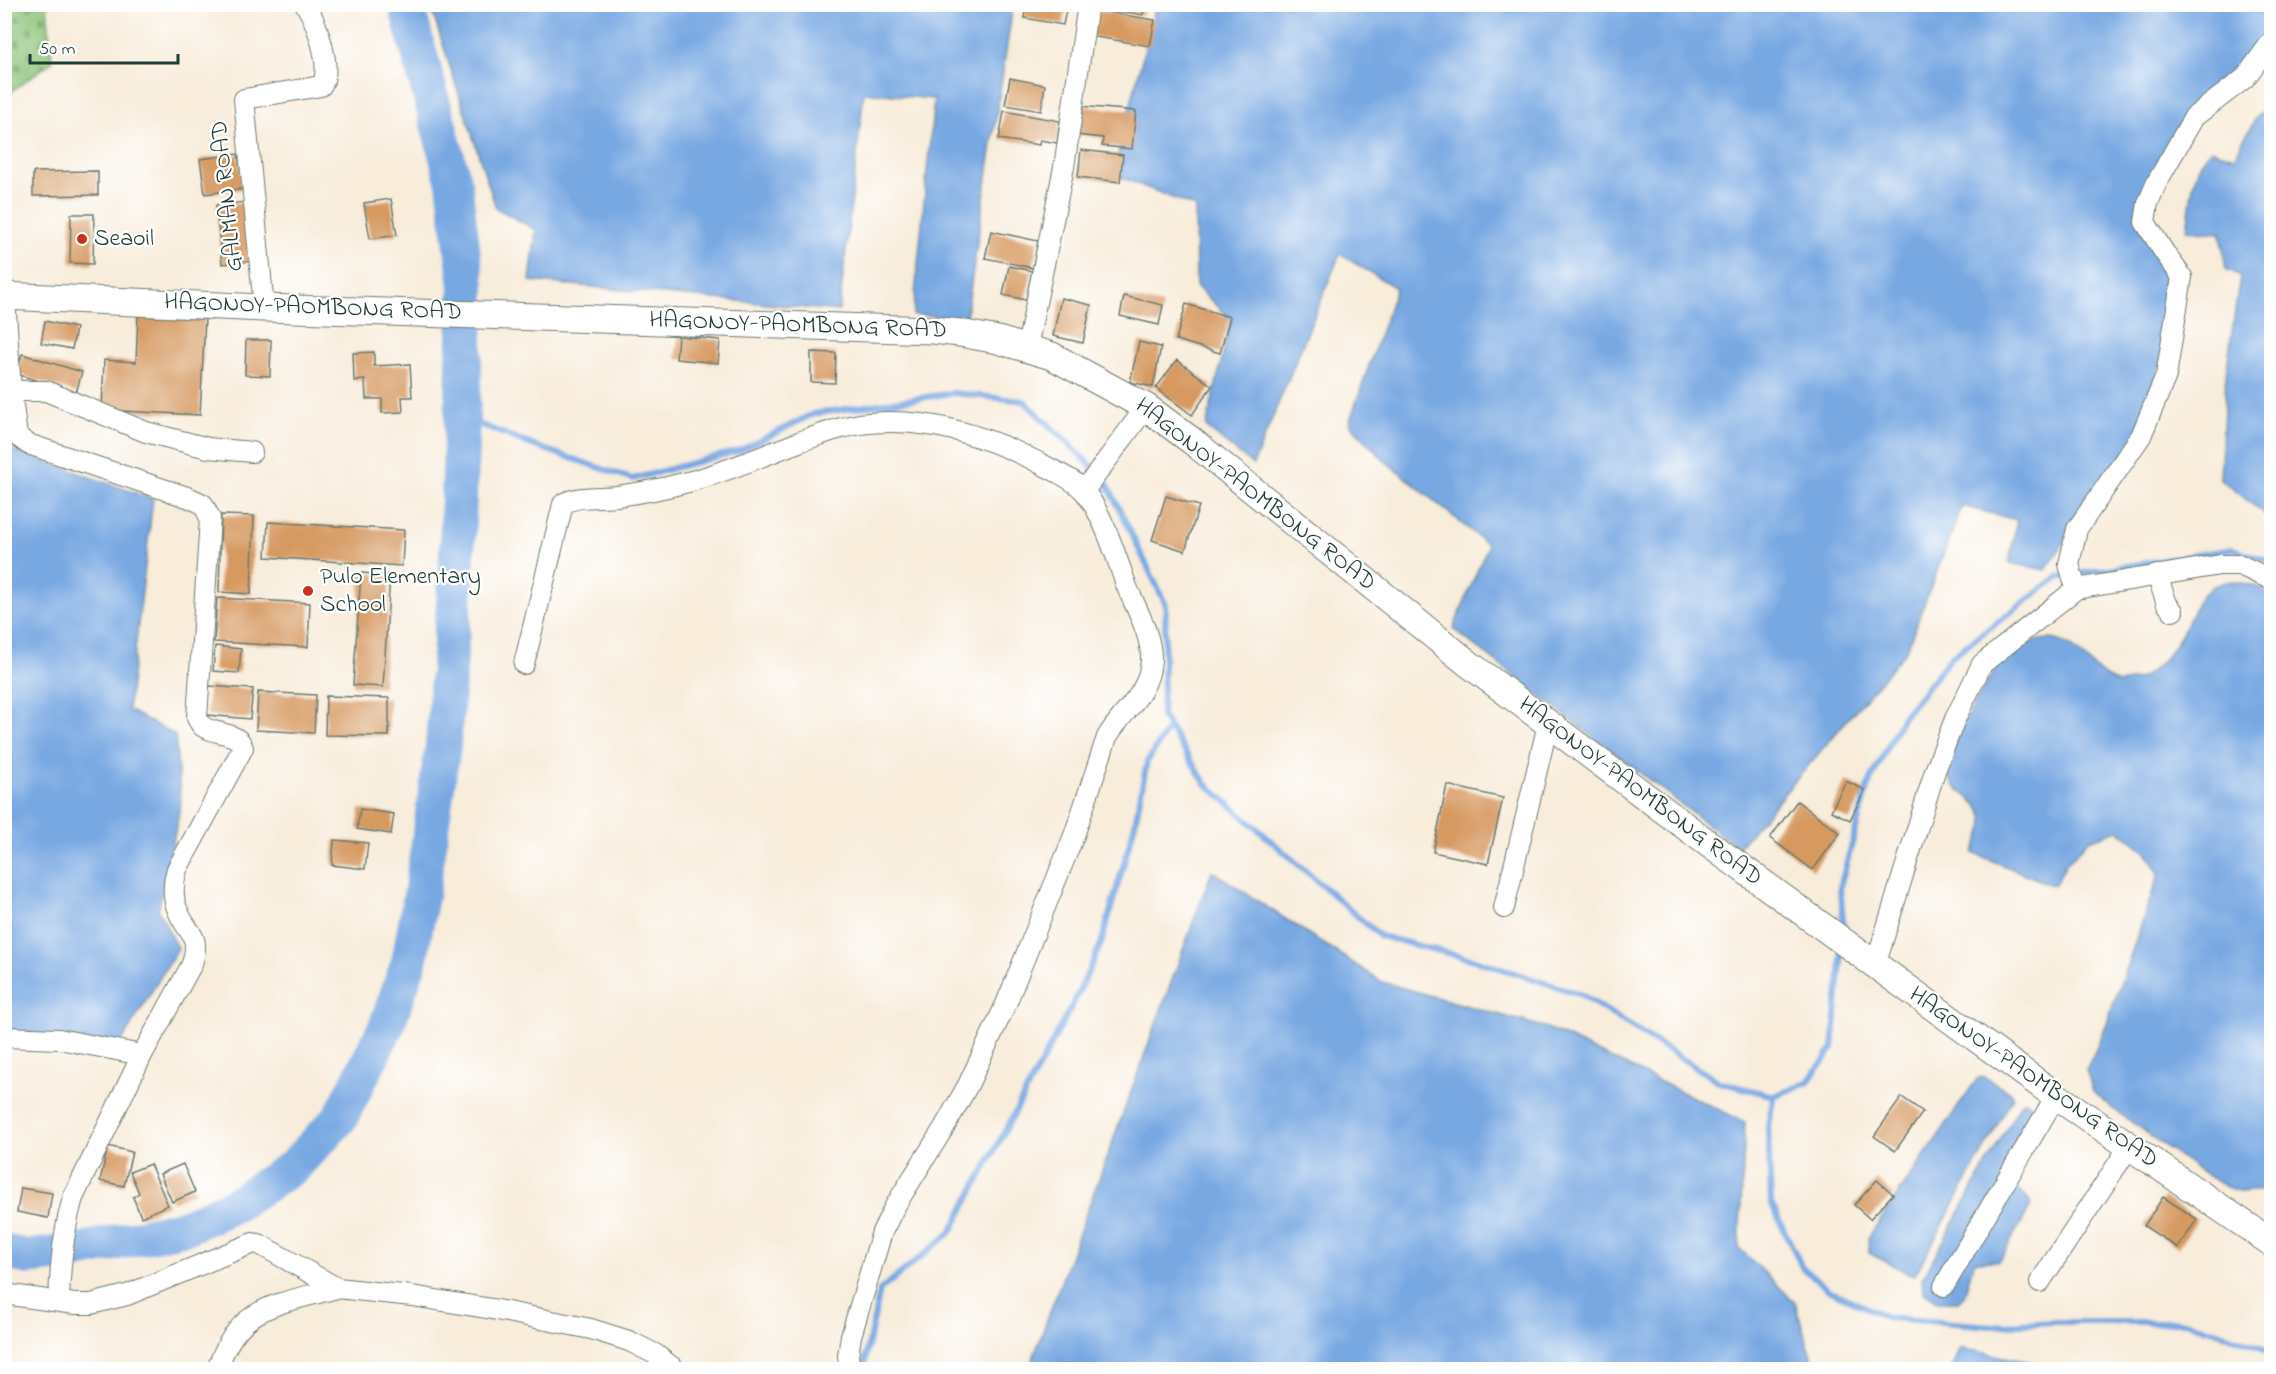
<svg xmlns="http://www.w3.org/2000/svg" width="2276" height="1374" viewBox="0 0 2276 1374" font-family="'Indie Flower',sans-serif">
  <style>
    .cemetery { fill: url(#cemetery-stones); stroke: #558056; stroke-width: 1.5 }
    .water { fill: #78a8e2; stroke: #4c728b; stroke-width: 1.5 }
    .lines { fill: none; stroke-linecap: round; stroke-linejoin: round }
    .stream { stroke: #78a8e2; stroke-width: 6 }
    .river { stroke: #78a8e2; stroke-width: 36 }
    .building { fill: #d69960 }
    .minor-casing { stroke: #6b7a6e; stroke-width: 22 }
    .secondary-casing { stroke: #6b7a6e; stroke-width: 29 }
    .minor { stroke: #fff; stroke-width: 20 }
    .secondary { stroke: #fff; stroke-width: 27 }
    .poi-dot { fill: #c8321e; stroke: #fff; stroke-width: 2 }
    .labels { text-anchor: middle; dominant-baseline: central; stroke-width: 4.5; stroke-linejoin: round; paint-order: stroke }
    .street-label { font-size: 24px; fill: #1f3d34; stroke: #fff }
    .poi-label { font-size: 24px; fill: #1f3d34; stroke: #fff; text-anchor: start }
  </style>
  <defs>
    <pattern id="cemetery-stones" width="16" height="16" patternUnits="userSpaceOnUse" patternTransform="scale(1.5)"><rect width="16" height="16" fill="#8bc478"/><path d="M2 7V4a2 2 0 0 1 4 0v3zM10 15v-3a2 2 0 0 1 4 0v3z" fill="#71a063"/></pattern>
  </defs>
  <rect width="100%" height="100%" fill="#fff"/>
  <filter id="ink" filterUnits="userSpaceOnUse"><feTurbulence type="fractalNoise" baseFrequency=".0167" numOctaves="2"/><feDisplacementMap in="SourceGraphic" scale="12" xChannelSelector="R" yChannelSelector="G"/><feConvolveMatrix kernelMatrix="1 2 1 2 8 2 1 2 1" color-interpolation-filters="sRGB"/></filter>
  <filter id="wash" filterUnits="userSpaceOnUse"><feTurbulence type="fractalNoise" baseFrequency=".008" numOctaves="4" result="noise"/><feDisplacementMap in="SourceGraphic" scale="24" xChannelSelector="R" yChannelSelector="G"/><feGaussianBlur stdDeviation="1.35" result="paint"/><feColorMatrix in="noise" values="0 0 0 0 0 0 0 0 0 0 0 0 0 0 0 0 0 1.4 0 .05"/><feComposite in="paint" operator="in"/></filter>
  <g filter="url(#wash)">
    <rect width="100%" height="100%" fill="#f8ecda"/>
    <!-- cemetery -->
    <polygon class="cemetery" points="5,4 47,5 52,62 5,96"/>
    <!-- water -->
    <g class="water">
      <polygon points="2242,4 2271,18 2271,34 2240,74 2193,111 2138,206 2175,276 2162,360 2136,435 2046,570 2009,563 2017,520 1962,506 1906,651 1738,848 1453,629 1488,545 1384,460 1349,423 1396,288 1340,254 1253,465 1206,427 1231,320 1196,286 1195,207 1113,174 1156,5"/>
      <polygon points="430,5 1013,5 966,317 913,315 934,99 864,92 839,311 530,281 536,230 496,208"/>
      <path d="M2271,105v414l-51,-40 6,-105 14,-98 -14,-7 -5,-36 -34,-3c4,-27 4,-61 24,-81l23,8 23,-41z"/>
      <polygon points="5,447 153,499 128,710 175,735 181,805 158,910 178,948 120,1044 5,1033"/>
      <path d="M2231,581l26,5 14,10v589l-12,5 -15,2 -17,-4 -33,-21 -85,-61 -16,-15 -7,-21 17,-36 56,-160 -12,-21 -29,-23 -29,10 -23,24 -12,22 -81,-33c3,-8 8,-17 10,-25 6,-30 -34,-34 -35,-55 -2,-28 44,-107 67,-123 10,-7 24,-11 35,-11 24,2 36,23 53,36 4,3 11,6 16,8 6,-1 13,-2 18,-4 19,-6 36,-30 46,-47 15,-26 12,-45 48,-51z"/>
      <polygon points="1212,871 1382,982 1547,1028 1745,1122 1739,1248 1795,1302 1815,1369 1029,1369"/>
      <polygon points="1983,1076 2012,1093 2013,1097 1915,1275 1908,1273 1869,1253 1868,1238 1977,1079"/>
      <polygon points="2024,1101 2042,1111 2013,1183 2032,1204 2003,1255 1998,1261 1974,1261 1964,1296 1958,1302 1939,1302 1923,1291 1922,1279 2021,1103"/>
      <polygon points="1960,1348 2065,1369 1951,1369"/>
    </g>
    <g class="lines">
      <!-- stream -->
      <g class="stream">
        <polyline points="461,417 535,446 633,479 741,450 813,414 953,393 1024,401 1105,479 1166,605 1162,716 1206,784 1380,936 1471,959 1580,994 1719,1082 1774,1096 1807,1083 1833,1048 1842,950"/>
        <polyline points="1844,931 1840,887 1868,786 1902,718 1952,656 2058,577 2233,549 2272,562"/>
        <polyline points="1774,1096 1768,1125 1771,1203 1802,1267 1830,1291 1889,1318 1992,1326 2052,1322 2188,1322 2259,1346 2272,1355"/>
        <polyline points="863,1370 880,1290 951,1232 1077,996 1101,944 1135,824 1147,762 1169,727"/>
      </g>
      <!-- river -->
      <polyline class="river" points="4,1252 28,1257 78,1251 186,1227 236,1204 293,1167 340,1118 386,1027 409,962 422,890 443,745 456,577 467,286 454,183 406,4"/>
    </g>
    <g id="blocks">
      <!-- building -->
      <g class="building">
        <polygon points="1109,4 1145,4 1143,15 1108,9"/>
        <polygon points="1026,5 1067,5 1063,25 1024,18"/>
        <polygon points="1095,10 1155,20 1150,46 1090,36"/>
        <polygon points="1010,78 1045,85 1041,111 1005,105"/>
        <polygon points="1079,106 1136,111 1132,149 1102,146 1103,138 1076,135"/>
        <polygon points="1004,111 1060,121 1057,143 1040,140 1039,145 999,139"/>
        <polygon points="1081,150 1123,155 1120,182 1078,177"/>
        <polygon points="238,154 243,189 205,194 200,159"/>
        <polygon points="98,171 98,195 33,196 33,172"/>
        <polygon points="391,199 397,235 370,239 364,203"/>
        <polygon points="247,202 253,261 222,264 216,205"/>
        <polygon points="71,214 94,214 93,264 70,263"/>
        <polygon points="991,231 1038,241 1033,268 985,258"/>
        <polygon points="1009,266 1032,271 1026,300 1003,295"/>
        <polygon points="1124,296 1163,305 1159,325 1120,316"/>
        <polygon points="1061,298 1091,305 1083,343 1053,336"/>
        <polygon points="1186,304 1230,317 1220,353 1176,340"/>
        <polygon points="138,316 205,319 200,415 102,410 104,360 136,362"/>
        <polygon points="45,321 76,328 72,349 41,343"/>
        <polygon points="678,336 720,340 718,363 676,359"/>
        <polygon points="246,340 271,340 270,376 245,375"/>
        <polygon points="1139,342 1161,347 1153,387 1130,382"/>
        <polygon points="374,352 374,366 410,364 412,397 402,397 403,412 382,413 382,399 366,399 365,380 354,381 353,353"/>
        <polygon points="811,352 836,353 835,383 811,382"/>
        <polygon points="22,354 82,372 76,393 16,374"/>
        <polygon points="1177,360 1212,386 1192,415 1156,388"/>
        <polygon points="1166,496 1199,506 1185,551 1152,540"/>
        <polygon points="221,515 254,516 251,594 219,592"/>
        <polygon points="268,522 404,530 402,566 266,557"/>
        <polygon points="361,573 390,575 383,687 353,685"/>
        <polygon points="217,598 310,603 308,647 214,642"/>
        <polygon points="215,646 241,649 239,673 213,671"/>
        <polygon points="208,686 253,689 250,719 207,715"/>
        <polygon points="258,692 316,695 314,733 256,730"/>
        <polygon points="326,696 389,698 389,736 325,735"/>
        <polygon points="1846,781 1865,790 1850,820 1831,811"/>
        <polygon points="1447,785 1503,798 1488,864 1433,852"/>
        <polygon points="1797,801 1840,833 1813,870 1770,838"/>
        <polygon points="360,809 394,814 391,834 357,829"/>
        <polygon points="334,840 368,843 365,869 332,865"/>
        <polygon points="1902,1097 1923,1112 1895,1151 1874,1136"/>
        <polygon points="108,1146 132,1152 124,1186 100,1181"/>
        <polygon points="150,1164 168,1205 141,1217 133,1197 139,1193 130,1172"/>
        <polygon points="183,1164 195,1192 172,1202 160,1174"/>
        <polygon points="1877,1180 1893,1194 1870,1219 1854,1205"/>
        <polygon points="21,1188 52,1193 48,1218 17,1212"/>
        <polygon points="2163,1197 2197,1219 2178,1248 2144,1226"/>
      </g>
    </g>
  </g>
  <g filter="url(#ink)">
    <use href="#blocks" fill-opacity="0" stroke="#6b7a6e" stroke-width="1.5"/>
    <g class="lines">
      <!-- minor casing -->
      <g class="minor-casing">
        <g id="minor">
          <path d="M5,296l6,95 6,45 11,8 162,54 13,6 7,14 -13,200c0,1 5,8 5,8 12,9 37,5 41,22l-66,121c-4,14 -5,29 1,42 10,25 23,21 14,53l-50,91"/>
          <path d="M264,308l-20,-209 77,-13c13,-16 -5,-66 -16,-82"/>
          <polyline points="1027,347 1064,167 1088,4"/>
          <polyline points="11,391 46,391 146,432 208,448 252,452"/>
          <polyline points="1084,491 1146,407"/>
          <polyline points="2157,575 2167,604 2173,611"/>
          <polyline points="2076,589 2069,564 2077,529 2141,436 2166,376 2182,277 2164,252 2145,222 2148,203 2157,182 2194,117 2245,78 2272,41"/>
          <path d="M524,664l39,-160c14,-9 38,-6 54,-8 23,-3 48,-8 71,-14 38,-10 74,-26 111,-40 23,-8 45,-17 70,-19 63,-6 127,16 182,46 11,6 25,12 34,23 19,24 31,65 42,95 9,21 25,49 24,73 -2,35 -28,50 -44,77l-32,96 -69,171 -38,81 -23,41 -50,80 -13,26 -31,104 -3,20 2,14"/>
          <polyline points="1504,908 1548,724"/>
          <polyline points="1875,966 1935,771 1955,719 1982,664 2076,589 2220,565 2240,565 2272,580"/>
          <path d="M4,1037l55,2 83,16 -69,143c-10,34 -13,68 -14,103"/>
          <polyline points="2040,1282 2129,1147"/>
          <polyline points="1944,1286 2056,1096"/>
          <polyline points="4,1294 75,1304 91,1304 127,1295 253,1243 259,1244 337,1288 412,1296 492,1309 591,1329 629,1341 655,1354 676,1370"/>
          <path d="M217,1370c21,-67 62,-65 120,-82"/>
        </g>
      </g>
      <!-- secondary casing -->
      <g class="secondary-casing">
        <polyline id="secondary" points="4,296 264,308 933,330 960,333 998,340 1052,356 1146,407 1192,441 1469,664 1713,847 2056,1096 2272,1243"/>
      </g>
      <!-- minor -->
      <use href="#minor" class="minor"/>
      <!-- secondary -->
      <use href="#secondary" class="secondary"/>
    </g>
  </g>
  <!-- markers -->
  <g class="poi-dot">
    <circle cx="82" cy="239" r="6"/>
    <circle cx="308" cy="591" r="6"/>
  </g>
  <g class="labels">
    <!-- street labels -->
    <g class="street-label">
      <text transform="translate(228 196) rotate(-96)">GALMAN ROAD</text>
      <text transform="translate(313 308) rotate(2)">HAGONOY-PAOMBONG ROAD</text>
      <text transform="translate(798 326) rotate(2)">HAGONOY-PAOMBONG ROAD</text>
      <text transform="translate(1255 495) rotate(38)">HAGONOY-PAOMBONG ROAD</text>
      <text transform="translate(1640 792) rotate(37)">HAGONOY-PAOMBONG ROAD</text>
      <text transform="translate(2033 1078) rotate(35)">HAGONOY-PAOMBONG ROAD</text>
    </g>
    <!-- poi labels -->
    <g class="poi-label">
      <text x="94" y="239">Seaoil</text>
      <text x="320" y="577">Pulo Elementary<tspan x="320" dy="28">School</tspan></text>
    </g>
  </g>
  <!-- margin -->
  <rect width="2276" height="1374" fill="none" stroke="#fff" stroke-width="24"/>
  <!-- scale -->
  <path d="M30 54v9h148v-9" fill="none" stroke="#1f3d34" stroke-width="3"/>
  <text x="39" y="54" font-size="18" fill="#1f3d34" stroke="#ffffff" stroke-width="4.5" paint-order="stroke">50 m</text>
</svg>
